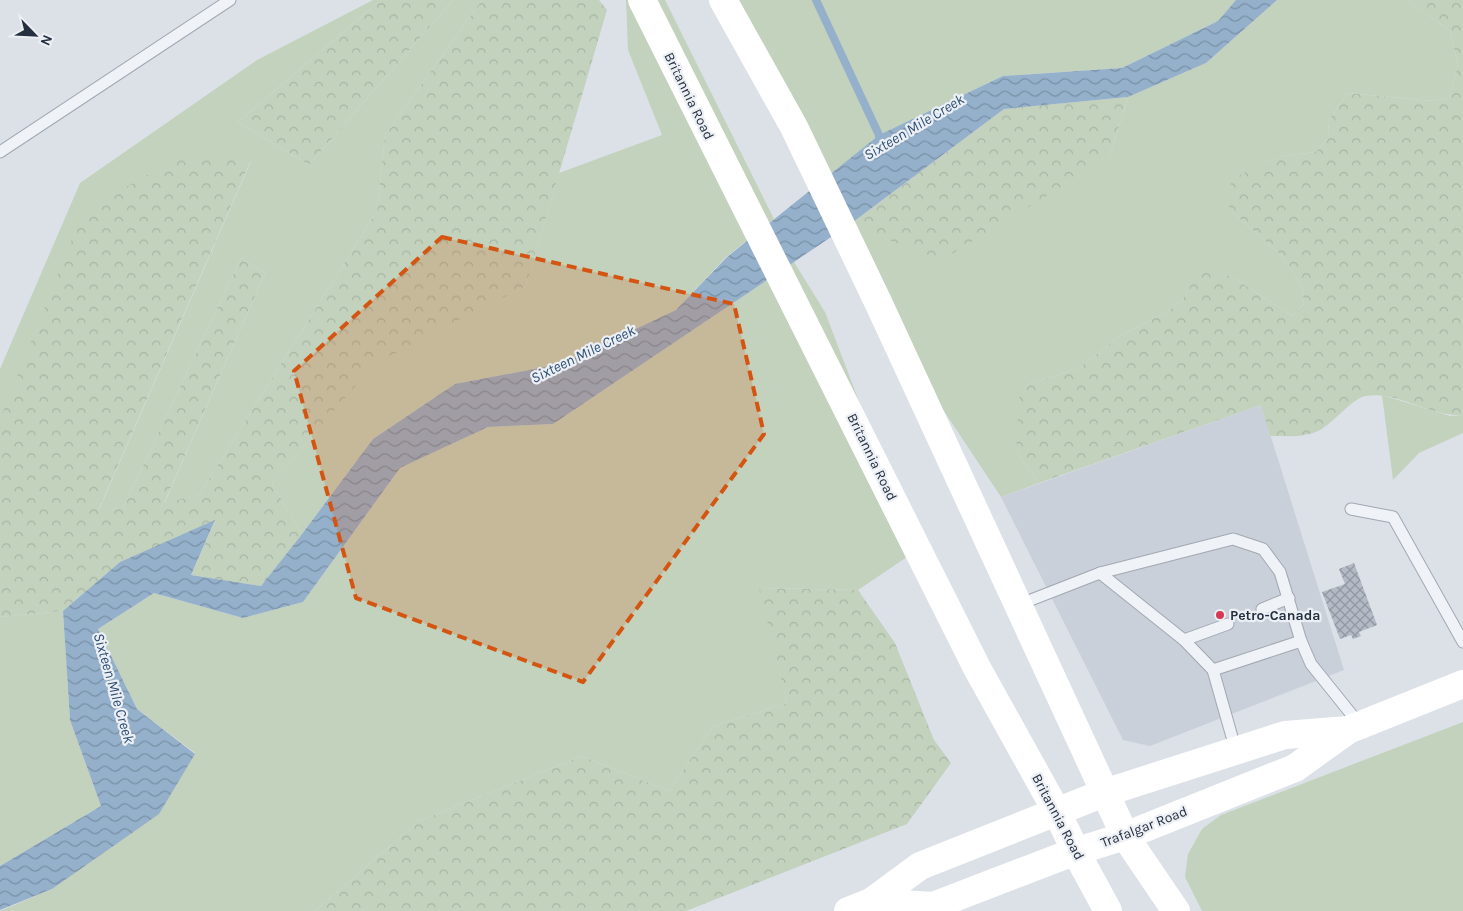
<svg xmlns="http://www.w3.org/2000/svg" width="1463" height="911" viewBox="0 0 1463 911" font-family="Karla,sans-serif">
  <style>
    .built { fill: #cad0da }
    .grass { fill: #c3d2bd }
    .forest { fill: url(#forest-crowns) }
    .water { fill: url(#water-waves) }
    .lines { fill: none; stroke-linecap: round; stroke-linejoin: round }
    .stream { stroke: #94b0cb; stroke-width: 8 }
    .building { fill: url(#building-cross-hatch) }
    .service-casing { stroke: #a1a8b2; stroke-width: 13 }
    .service { stroke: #eff2f6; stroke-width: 11 }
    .secondary { stroke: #fff; stroke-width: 28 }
    .marked { fill: #d45511; fill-opacity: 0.2; stroke: #d45511; stroke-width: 4; stroke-dasharray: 10 6; stroke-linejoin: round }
    .poi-dot { fill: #d73753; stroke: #ecf0f5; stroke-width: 2 }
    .labels { text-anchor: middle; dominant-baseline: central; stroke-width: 4.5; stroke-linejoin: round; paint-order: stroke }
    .street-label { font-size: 14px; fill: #252f3f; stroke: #ecf0f5 }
    .poi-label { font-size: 14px; font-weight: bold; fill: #252f3f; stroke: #ecf0f5; text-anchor: start }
    .water-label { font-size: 15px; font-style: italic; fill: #2d4f75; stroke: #ecf0f5 }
  </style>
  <defs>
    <pattern id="forest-crowns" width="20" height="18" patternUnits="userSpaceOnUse" patternTransform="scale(1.25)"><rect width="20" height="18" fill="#c3d2bd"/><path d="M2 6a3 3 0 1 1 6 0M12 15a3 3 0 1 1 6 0" fill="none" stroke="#a7b5a4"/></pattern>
    <pattern id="water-waves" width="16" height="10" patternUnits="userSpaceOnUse" patternTransform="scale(1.25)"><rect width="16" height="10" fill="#94b0cb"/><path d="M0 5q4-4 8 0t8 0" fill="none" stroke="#7990a6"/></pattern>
    <pattern id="building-cross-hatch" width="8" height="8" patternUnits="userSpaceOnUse" patternTransform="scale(1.25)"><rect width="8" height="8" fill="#b3bac5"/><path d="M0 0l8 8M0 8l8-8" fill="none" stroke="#9198a1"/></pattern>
  </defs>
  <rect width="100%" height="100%" fill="#dce1e8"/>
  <!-- built -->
  <polygon class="built" points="1261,405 1344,670 1150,746 1123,740 1001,497"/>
  <!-- grass -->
  <g class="grass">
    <polygon points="373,0 381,0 238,122 309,165 453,0 482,0 385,135 377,211 199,495 164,504 265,273 241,258 123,508 99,510 251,161 0,419 0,369 80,183 257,60"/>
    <polygon points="626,0 665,0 774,219 726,257 676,310 561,364 455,384 373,439 302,534 272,484 374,363 526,286 559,173 662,135 628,50"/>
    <polygon points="714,0 1236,0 1218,21 1122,68 1003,76 879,135 812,189"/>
    <polygon points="1277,0 1407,0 1450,31 1458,65 1449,98 1432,101 1348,93 1328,121 1329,137 1316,152 1282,156 1234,178 1230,210 1282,256 1302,286 1304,304 1292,316 1231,276 1198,272 1182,301 1168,311 1120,336 1079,368 1030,384 1016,451 1039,483 1001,497 859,283 849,225 1109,158 1128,97 1206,63"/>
    <polygon points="794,262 825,312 916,551 858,590 760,588 787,703 713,726 669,791 582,756 419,821 315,911 0,911 52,889 195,753 137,709 98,629 154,593 243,618 303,602 400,468 488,427 553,424"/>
    <polygon points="1382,395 1450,416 1463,415 1463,433 1419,453 1393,480"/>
    <polygon points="63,611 70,720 101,806 0,866 0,617"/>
    <polygon points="1463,722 1463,911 1202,911 1185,877 1188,854 1202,829 1221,815"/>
  </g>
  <!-- forest -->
  <g class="forest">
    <polygon points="381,0 453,0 309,165 238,122"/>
    <polygon points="482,0 599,0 607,10 526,286 374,364 272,484 302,534 261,586 191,575 215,521 120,562 63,611 0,617 0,419 83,212 182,155 251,160 99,509 123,508 241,258 265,273 164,503 199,495 377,211 385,135"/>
    <path d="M1407,0h56v415c-33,2 -67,-25 -97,-19 -12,1 -34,28 -46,34 -15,8 -33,6 -50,6l-9,-31 -222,78 -23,-32 3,-53 11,-14 49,-16 41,-32 48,-25 14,-10 16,-30 33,5 61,40 12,-12 -2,-18 -20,-30 -52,-46 -4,-17 8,-15 16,-8 32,-14 34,-4 13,-15 -1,-16 20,-28 84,8 17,-3 9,-33 -8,-34z"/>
    <polygon points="1128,97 1109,158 942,260 849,225 1004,109"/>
    <polygon points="759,588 858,590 895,643 934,740 951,763 907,824 686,911 315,911 419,821 582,756 669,791 713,726 787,703"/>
  </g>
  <!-- water -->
  <polygon class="water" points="1236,0 1277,0 1206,63 1128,97 1004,109 849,225 553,424 488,427 400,468 303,602 243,618 154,593 98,629 137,709 195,754 159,814 52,889 0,910 0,866 101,806 70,720 63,611 120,562 215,520 191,575 261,586 302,534 373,439 455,384 561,364 676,310 727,257 879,135 1003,76 1122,68 1218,21"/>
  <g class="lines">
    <!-- stream -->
    <polyline class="stream" points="816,0 879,135 879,144"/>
  </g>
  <!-- building -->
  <polygon class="building" points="1354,563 1377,625 1359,632 1361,636 1353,639 1351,635 1340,639 1322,592 1345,584 1339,569"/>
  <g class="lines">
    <!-- service casing -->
    <g class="service-casing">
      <g id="service">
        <polyline points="0,152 230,0"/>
        <polyline points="1351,509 1393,517 1463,642"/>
        <polyline points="1100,573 1184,640 1213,670 1236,751"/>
        <polyline points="1018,605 1100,573 1233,539 1263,549 1280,572 1301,641 1311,664 1360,725"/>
        <polyline points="1262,609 1289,598"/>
        <polyline points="1184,640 1228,624"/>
        <polyline points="1213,670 1301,641"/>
      </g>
    </g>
    <!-- service -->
    <use href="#service" class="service"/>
    <!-- secondary -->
    <g class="secondary">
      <polyline points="642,0 977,668 1057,812 1076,852 1108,911"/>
      <polyline points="723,0 794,127 878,302 1125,836 1176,911"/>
      <polyline points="871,902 933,906 1071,853 1125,836 1295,768 1348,730 1463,684"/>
      <polyline points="848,911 871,902 920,866 1104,793 1285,735 1348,730"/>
    </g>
  </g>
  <!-- marked area -->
  <path class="marked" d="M442,237l292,67 30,130 -181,248 -227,-84 -62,-227z"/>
  <!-- markers -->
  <circle class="poi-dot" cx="1220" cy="615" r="5"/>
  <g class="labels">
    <!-- street labels -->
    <g class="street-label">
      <text transform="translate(689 96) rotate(64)">Britannia Road</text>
      <text transform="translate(872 457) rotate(64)">Britannia Road</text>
      <text transform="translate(1058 817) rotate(62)">Britannia Road</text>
      <text transform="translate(1144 827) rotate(-21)">Trafalgar Road</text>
    </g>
    <!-- poi labels -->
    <g class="poi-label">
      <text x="1230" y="615">Petro-Canada</text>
    </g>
    <!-- water labels -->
    <g class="water-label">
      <text transform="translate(914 127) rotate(-31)">Sixteen Mile Creek</text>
      <text transform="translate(583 354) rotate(-26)">Sixteen Mile Creek</text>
      <text transform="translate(114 688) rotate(74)">Sixteen Mile Creek</text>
    </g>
  </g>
  <!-- north arrow -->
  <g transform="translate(35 35) rotate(114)" stroke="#ecf0f5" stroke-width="4" paint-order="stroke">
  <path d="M0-4L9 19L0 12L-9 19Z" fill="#252f3f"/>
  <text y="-8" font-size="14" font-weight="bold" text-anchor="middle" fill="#252f3f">N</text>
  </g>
</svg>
